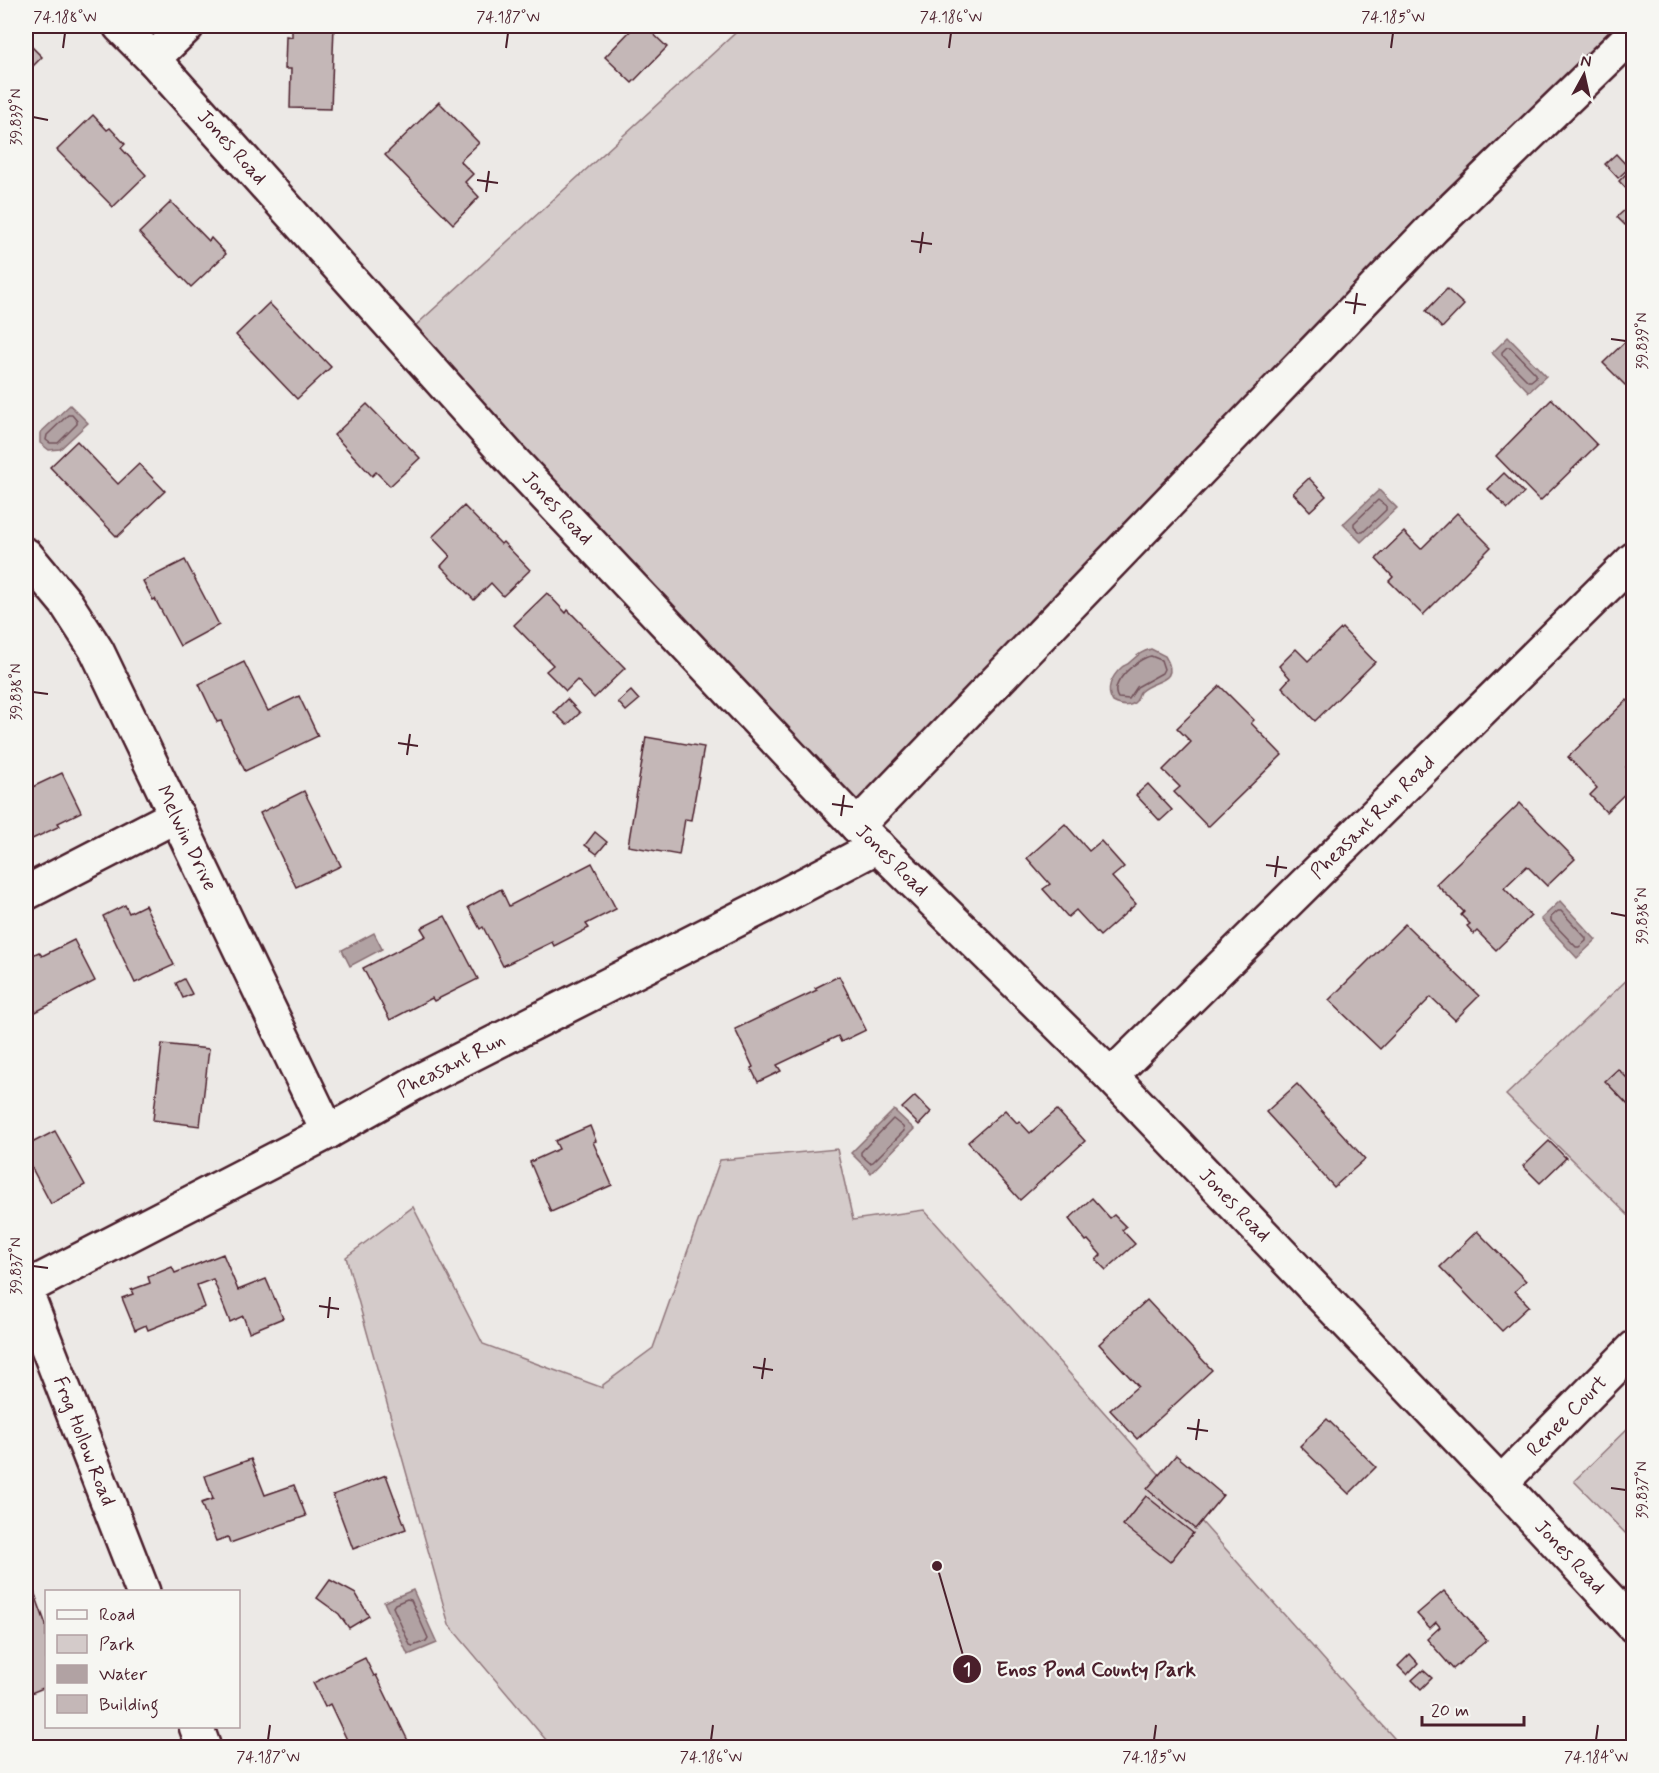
<svg xmlns="http://www.w3.org/2000/svg" width="1659" height="1773" viewBox="0 0 1659 1773" font-family="Mynerve,sans-serif">
  <style>
    .green { fill: #d4cbca; stroke: #8f757a; stroke-width: 1.5 }
    .water { fill: #b1a2a3; stroke: #886e73; stroke-width: 1.5 }
    .lines { fill: none; stroke-linecap: round; stroke-linejoin: round }
    .shore { stroke: #73535b; stroke-width: 1.5 }
    .building { fill: #c4b7b7; stroke: #4a1f2b; stroke-width: 1.5 }
    .minor-casing { stroke: #4a1f2b; stroke-width: 38 }
    .minor { stroke: #f6f6f2; stroke-width: 33 }
    .ticks { fill: none; stroke: #4a1f2b; stroke-width: 2 }
    .labels { text-anchor: middle; dominant-baseline: central; stroke-width: 4.5; stroke-linejoin: round; paint-order: stroke }
    .street-label { font-size: 20px; fill: #4a1f2b; stroke: #f6f6f2 }
    .leader { fill: none; stroke: #4a1f2b; stroke-width: 2 }
    .callout-dot { fill: #4a1f2b; stroke: #f6f6f2; stroke-width: 2 }
    .mark-label { font-size: 18px; text-anchor: middle; font-weight: bold; fill: #fff }
    .callout-label { font-size: 21px; text-anchor: middle; font-weight: bold; fill: #4a1f2b; stroke: #f6f6f2; stroke-width: 4.5; stroke-linejoin: round; paint-order: stroke }
    .neatline { fill: none; stroke: #4a1f2b; stroke-width: 2 }
    .ticks-label { font-size: 15px; text-anchor: middle; fill: #4a1f2b }
  </style>
  <rect width="100%" height="100%" fill="#ece9e6"/>
  <filter id="ink" filterUnits="userSpaceOnUse"><feTurbulence type="fractalNoise" baseFrequency=".0167" numOctaves="2"/><feDisplacementMap in="SourceGraphic" scale="12" xChannelSelector="R" yChannelSelector="G"/><feConvolveMatrix kernelMatrix="1 2 1 2 8 2 1 2 1" color-interpolation-filters="sRGB"/></filter>
  <g filter="url(#ink)">
    <!-- green -->
    <g class="green">
      <polygon points="743,26 1633,26 1633,46 867,838 402,338"/>
      <polygon points="1633,974 1633,1220 1506,1095"/>
      <polygon points="837,1149 853,1220 924,1210 1402,1747 552,1747 449,1625 346,1257 413,1207 483,1344 603,1388 603,1385 653,1348 720,1160"/>
      <polygon points="1633,1423 1633,1541 1574,1481"/>
    </g>
    <!-- water -->
    <g class="water">
      <polygon points="1508,337 1546,376 1529,392 1492,353"/>
      <polygon points="70,405 88,423 60,449 49,450 40,443 40,433"/>
      <polygon points="1379,490 1397,508 1361,542 1343,524"/>
      <path d="M1151,649l14,7c17,28 -13,23 -25,36 -2,3 -2,7 -4,9 -6,7 -15,5 -23,1 -8,-12 -2,-25 9,-35 2,-2 6,-2 8,-5 7,-6 10,-10 21,-13z"/>
      <polygon points="1560,901 1596,940 1577,958 1541,919"/>
      <polygon points="374,933 382,949 350,966 342,950"/>
      <polygon points="894,1110 914,1129 871,1173 851,1153"/>
      <polygon points="413,1590 437,1643 408,1655 384,1602"/>
    </g>
    <g class="lines">
      <!-- shore -->
      <g class="shore">
        <polygon points="1507,347 1510,347 1536,374 1536,377 1531,381 1528,381 1502,355 1502,352"/>
        <polygon points="68,415 72,415 77,421 77,424 58,443 50,443 46,440 47,435"/>
        <polygon points="1378,500 1386,506 1386,510 1363,532 1360,532 1354,526 1354,523"/>
        <path d="M1151,656l10,4 3,9 -2,4 -25,14 -8,12 -11,-1c-10,-15 20,-40 33,-42z"/>
        <polygon points="1558,911 1561,911 1586,938 1586,941 1579,947 1576,947 1551,921 1551,917"/>
        <polygon points="893,1119 903,1127 904,1131 873,1162 870,1163 861,1155 861,1152"/>
        <polygon points="407,1599 411,1600 428,1638 426,1641 413,1646 410,1645 393,1607 395,1604"/>
      </g>
    </g>
    <!-- building -->
    <g class="building">
      <polygon points="292,26 334,26 331,109 290,108 291,69 285,69 286,36 292,37"/>
      <polygon points="635,26 645,26 667,47 632,83 605,57"/>
      <polygon points="27,42 42,57 26,73 26,43"/>
      <polygon points="439,102 479,143 460,161 473,174 465,182 479,197 453,224 385,155"/>
      <polygon points="93,115 107,130 110,128 125,144 121,148 146,175 113,207 57,150"/>
      <polygon points="1616,154 1629,168 1618,178 1605,164"/>
      <polygon points="1631,169 1634,172 1632,195 1619,181"/>
      <polygon points="171,202 209,241 211,238 226,254 191,287 139,233"/>
      <polygon points="1627,208 1634,214 1634,217 1625,225 1617,217"/>
      <polygon points="1447,289 1464,305 1442,328 1426,311"/>
      <polygon points="269,303 331,367 297,399 236,335"/>
      <polygon points="1634,333 1634,394 1603,363"/>
      <polygon points="1552,399 1597,445 1540,501 1496,456"/>
      <polygon points="367,404 420,458 390,486 376,472 372,476 334,435"/>
      <polygon points="77,441 118,484 139,464 165,491 117,537 50,467"/>
      <polygon points="1504,473 1524,493 1508,509 1488,489"/>
      <polygon points="1309,478 1326,496 1310,511 1293,493"/>
      <polygon points="464,506 501,544 503,542 530,570 503,596 491,583 474,600 441,566 450,556 432,537"/>
      <polygon points="1457,513 1491,547 1423,615 1389,581 1393,577 1376,559 1404,532 1421,549"/>
      <polygon points="185,560 219,625 180,646 155,599 153,600 143,581"/>
      <polygon points="547,593 566,613 568,610 625,668 594,698 577,680 566,691 546,671 553,665 514,625"/>
      <polygon points="1342,628 1375,662 1315,721 1282,687 1290,678 1279,666 1296,649 1308,661"/>
      <polygon points="244,662 268,711 299,696 318,736 245,771 221,721 217,722 199,684"/>
      <polygon points="1220,686 1254,720 1251,723 1282,755 1208,827 1174,792 1180,787 1163,770 1191,742 1177,728"/>
      <polygon points="631,691 639,700 626,711 618,702"/>
      <polygon points="567,699 580,713 567,725 554,712"/>
      <polygon points="1627,700 1634,707 1634,760 1626,767 1634,774 1634,785 1606,812 1590,795 1597,788 1568,757"/>
      <polygon points="646,737 704,747 691,820 685,819 679,855 628,846"/>
      <polygon points="62,773 81,812 58,823 60,826 28,841 26,836 26,790"/>
      <polygon points="1148,784 1172,810 1160,821 1136,795"/>
      <polygon points="304,791 341,866 296,887 260,813"/>
      <polygon points="1520,803 1575,859 1547,886 1527,866 1504,888 1531,916 1496,950 1477,931 1474,934 1467,926 1470,924 1461,915 1464,912 1436,884"/>
      <polygon points="1065,824 1089,851 1101,841 1124,867 1112,877 1136,904 1100,936 1076,910 1068,917 1043,889 1050,884 1027,858"/>
      <polygon points="595,832 607,842 597,854 585,845"/>
      <polygon points="592,863 616,909 586,924 589,928 554,946 552,942 503,966 483,927 480,929 468,907 501,889 509,906"/>
      <polygon points="125,905 129,913 145,905 174,965 135,983 103,916"/>
      <polygon points="445,916 478,979 434,1001 432,998 390,1020 363,968 426,936 421,928"/>
      <polygon points="1405,924 1479,996 1455,1020 1431,997 1380,1049 1329,1000"/>
      <polygon points="74,940 95,981 26,1017 26,958 39,952 42,956"/>
      <polygon points="839,976 866,1030 841,1042 838,1036 777,1065 781,1071 758,1082 751,1068 753,1067 735,1029 817,990 815,988"/>
      <polygon points="184,979 192,994 183,998 176,983"/>
      <polygon points="162,1044 209,1049 200,1126 153,1120"/>
      <polygon points="1618,1069 1634,1085 1634,1106 1631,1108 1605,1081"/>
      <polygon points="1297,1084 1365,1159 1334,1187 1266,1112"/>
      <polygon points="915,1096 931,1112 919,1125 902,1108"/>
      <polygon points="1005,1110 1017,1123 1019,1121 1030,1133 1057,1110 1085,1141 1020,1200 968,1142"/>
      <polygon points="590,1126 596,1141 593,1142 612,1185 551,1212 530,1162 559,1149 555,1141"/>
      <polygon points="55,1131 85,1185 51,1204 26,1157 26,1146"/>
      <polygon points="1549,1141 1566,1158 1540,1183 1523,1166"/>
      <polygon points="1092,1198 1110,1218 1114,1215 1126,1227 1122,1230 1135,1244 1106,1270 1096,1260 1101,1255 1088,1240 1086,1241 1069,1219"/>
      <polygon points="1477,1231 1526,1281 1515,1291 1529,1306 1502,1331 1440,1267"/>
      <polygon points="223,1254 238,1290 266,1279 283,1318 249,1332 243,1316 230,1322 213,1279 197,1285 205,1307 148,1330 146,1325 135,1330 122,1298 133,1294 131,1290 150,1283 148,1277 172,1267 175,1273"/>
      <polygon points="1147,1300 1212,1370 1137,1439 1110,1410 1138,1386 1099,1344"/>
      <polygon points="1327,1419 1376,1467 1349,1494 1300,1446"/>
      <polygon points="1176,1455 1223,1495 1195,1529 1147,1489"/>
      <polygon points="251,1459 265,1495 294,1485 306,1516 230,1543 228,1537 216,1541 201,1503 213,1499 205,1476"/>
      <polygon points="386,1475 406,1529 353,1549 333,1495"/>
      <polygon points="1146,1496 1193,1533 1170,1562 1123,1525"/>
      <polygon points="330,1580 356,1594 369,1616 349,1628 339,1614 317,1598"/>
      <polygon points="32,1586 46,1625 46,1687 26,1695 26,1589"/>
      <polygon points="1444,1591 1487,1640 1453,1669 1427,1639 1440,1627 1436,1622 1430,1628 1417,1614"/>
      <polygon points="1410,1654 1418,1663 1407,1675 1398,1666"/>
      <polygon points="365,1658 374,1676 376,1675 411,1747 348,1748 345,1741 347,1740 330,1704 325,1707 313,1683"/>
      <polygon points="1423,1670 1432,1678 1421,1689 1412,1680"/>
    </g>
    <g class="lines">
      <!-- minor casing -->
      <g class="minor-casing">
        <g id="minor">
          <path id="s1" d="M120,26l33,33 357,399 347,368 254,250 390,407 133,143"/>
          <polyline points="153,59 187,26"/>
          <path id="s2" d="M26,555l40,48 31,48 231,481"/>
          <polyline points="857,826 1433,228 1634,33"/>
          <polyline points="26,893 177,815"/>
          <path id="s3" d="M1111,1076l523,-517"/>
          <path id="s4" d="M26,1288l302,-156 85,-48 349,-177 116,-61"/>
          <path id="s5" d="M26,1292l117,300"/>
          <path id="s6" d="M1501,1483l133,-135"/>
          <polyline points="196,1726 204,1748"/>
        </g>
      </g>
      <!-- minor -->
      <use href="#minor" class="minor"/>
    </g>
  </g>
  <!-- ticks -->
  <path class="ticks" d="M63,48l2,-15M506,48l2,-15M949,48l2,-15M1391,48l2,-15M33,117l15,3M477,180l21,3M486,192l3,-21M911,241l21,3M920,253l3,-21M1345,302l21,3M1354,314l3,-21M1611,339l15,2M33,692l15,2M398,743l20,3M407,755l3,-21M832,804l21,3M841,816l3,-21M1266,865l21,3M1275,877l3,-21M1611,913l15,3M33,1266l15,2M319,1306l20,3M328,1318l2,-21M753,1367l20,3M762,1379l3,-21M1187,1428l21,3M1196,1440l3,-21M1611,1488l15,2M268,1740l2,-15M711,1740l2,-15M1154,1740l2,-15M1596,1740l2,-15"/>
  <g class="labels">
    <!-- street labels -->
    <g class="street-label">
      <text stroke="none"><textPath href="#s1" startOffset="165">Jones Road</textPath></text>
      <text stroke="none"><textPath href="#s1" startOffset="651">Jones Road</textPath></text>
      <text stroke="none"><textPath href="#s3" startOffset="368">Pheasant Run Road</textPath></text>
      <text stroke="none"><textPath href="#s2" startOffset="327">Melwin Drive</textPath></text>
      <text stroke="none"><textPath href="#s1" startOffset="1137">Jones Road</textPath></text>
      <text stroke="none"><textPath href="#s4" startOffset="480">Pheasant Run</textPath></text>
      <text stroke="none"><textPath href="#s1" startOffset="1623">Jones Road</textPath></text>
      <text stroke="none"><textPath href="#s6" startOffset="94">Renee Court</textPath></text>
      <text stroke="none"><textPath href="#s5" startOffset="160">Frog Hollow Road</textPath></text>
      <text stroke="none"><textPath href="#s1" startOffset="2109">Jones Road</textPath></text>
    </g>
  </g>
  <!-- callouts -->
  <path class="leader" d="M937 1566L967 1669"/>
  <g class="callout-dot">
    <circle cx="937" cy="1566" r="6"/>
    <circle cx="967" cy="1669" r="15"/>
  </g>
  <g class="mark-label">
    <text x="967" y="1675">1</text>
  </g>
  <g class="callout-label">
    <text x="1096" y="1676">Enos Pond County Park</text>
  </g>
  <!-- margin -->
  <rect width="1659" height="1773" fill="none" stroke="#f6f6f2" stroke-width="66"/>
  <!-- legend -->
  <rect x="45" y="1590" width="195" height="138" fill="#f6f6f2" stroke="#b1a0a2" stroke-width="1.5"/>
  <rect x="57" y="1610" width="30" height="9" fill="#f6f6f2" stroke="#b1a0a2" stroke-width="1.5"/>
  <text x="99" y="1620" font-size="18" fill="#4a1f2b">Road</text>
  <rect x="57" y="1635" width="30" height="18" fill="#d4cbca" stroke="#b1a0a2" stroke-width="1.5"/>
  <text x="99" y="1650" font-size="18" fill="#4a1f2b">Park</text>
  <rect x="57" y="1665" width="30" height="18" fill="#b1a2a3" stroke="#b1a0a2" stroke-width="1.5"/>
  <text x="99" y="1680" font-size="18" fill="#4a1f2b">Water</text>
  <rect x="57" y="1695" width="30" height="18" fill="#c4b7b7" stroke="#b1a0a2" stroke-width="1.5"/>
  <text x="99" y="1710" font-size="18" fill="#4a1f2b">Building</text>
  <!-- north arrow -->
  <g transform="translate(1584 75) rotate(8)" stroke="#f6f6f2" stroke-width="4.5" paint-order="stroke">
  <path d="M0-4.5L10 22L0 15L-10 22Z" fill="#4a1f2b"/>
  <text y="-9" font-size="16" font-weight="bold" text-anchor="middle" fill="#4a1f2b">N</text>
  </g>
  <!-- scale -->
  <path d="M1422 1716v9h102v-9" fill="none" stroke="#4a1f2b" stroke-width="3"/>
  <text x="1431" y="1716" font-size="18" fill="#4a1f2b" stroke="#f6f6f2" stroke-width="4.5" paint-order="stroke">20 m</text>
  <rect x="33" y="33" width="1593" height="1707" class="neatline"/>
  <g class="ticks-label">
    <text x="65" y="22">74.188°W</text>
    <text x="508" y="22">74.187°W</text>
    <text x="951" y="22">74.186°W</text>
    <text x="1393" y="22">74.185°W</text>
    <text transform="translate(16 117) rotate(-90)" y="5">39.839°N</text>
    <text transform="translate(1642 341) rotate(-90)" y="5">39.839°N</text>
    <text transform="translate(16 692) rotate(-90)" y="5">39.838°N</text>
    <text transform="translate(1642 916) rotate(-90)" y="5">39.838°N</text>
    <text transform="translate(16 1266) rotate(-90)" y="5">39.837°N</text>
    <text transform="translate(1642 1490) rotate(-90)" y="5">39.837°N</text>
    <text x="268" y="1762">74.187°W</text>
    <text x="711" y="1762">74.186°W</text>
    <text x="1154" y="1762">74.185°W</text>
    <text x="1596" y="1762">74.184°W</text>
  </g>
</svg>
